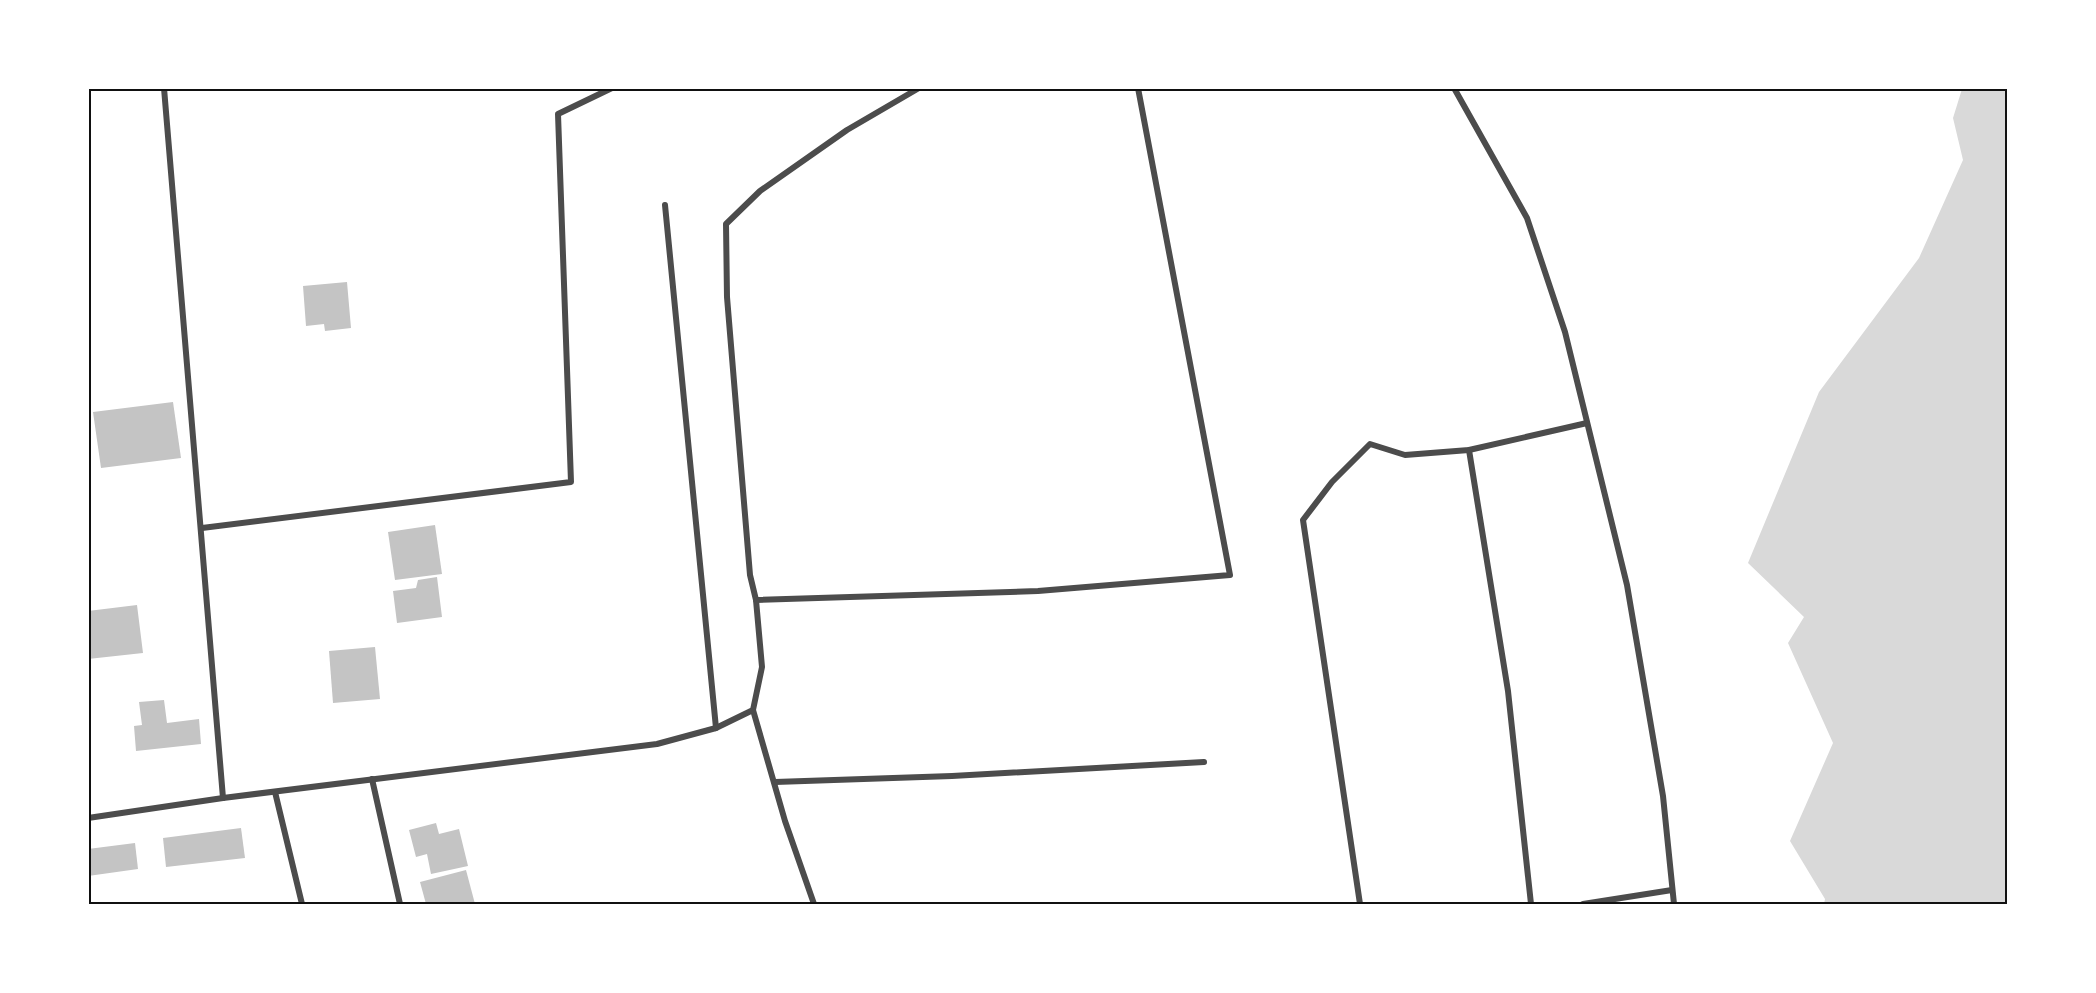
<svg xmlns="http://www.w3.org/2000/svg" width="2096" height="993" viewBox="0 0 2096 993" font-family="Signika,sans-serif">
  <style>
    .water { fill: #d9d9d9 }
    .building { fill: #c4c4c4 }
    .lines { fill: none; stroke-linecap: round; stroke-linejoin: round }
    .minor { stroke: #4c4c4c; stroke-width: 6 }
    .neatline { fill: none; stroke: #111; stroke-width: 2 }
  </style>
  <rect width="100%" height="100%" fill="#fff"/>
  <!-- water -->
  <polygon class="water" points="1962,89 2007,89 2007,904 1824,904 1825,899 1790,841 1833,743 1788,643 1804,617 1748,563 1819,392 1919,258 1963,160 1953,118"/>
  <!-- building -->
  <g class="building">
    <polygon points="347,282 351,328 325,331 324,324 306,326 303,286"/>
    <polygon points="173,402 181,458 101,468 93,412"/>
    <polygon points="435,525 442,574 395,580 388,532"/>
    <polygon points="437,577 442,617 397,623 393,591 416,588 418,580"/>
    <polygon points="137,605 143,653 88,659 88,611"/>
    <polygon points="375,647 380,699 333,703 329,651"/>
    <polygon points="164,700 167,723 199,719 201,744 136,751 134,726 142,725 139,702"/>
    <polygon points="436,823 439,834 459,829 468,866 431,874 427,854 416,857 409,830"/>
    <polygon points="241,828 245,858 166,867 163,838"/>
    <polygon points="135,843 138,869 88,876 88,849"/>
    <polygon points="466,870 475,904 426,904 420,882"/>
  </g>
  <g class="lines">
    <!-- minor -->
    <g class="minor">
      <polyline points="164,88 223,798"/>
      <polyline points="1454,88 1527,218 1565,332 1627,585 1663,796 1674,904"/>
      <polyline points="1469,450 1508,691 1531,904"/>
      <polyline points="202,528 571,482 558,114 612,88"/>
      <polyline points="756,600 1038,591 1230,575 1138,88"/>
      <polyline points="753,710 785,821 814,904"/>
      <polyline points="716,728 753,710 762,667 756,600 750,575 727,297 726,224 760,191 847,130 919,88"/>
      <polyline points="372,779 400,904"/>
      <polyline points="775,782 952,776 1204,762"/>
      <polyline points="275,792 302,904"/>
      <polyline points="88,818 223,798 657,744 716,728 665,205"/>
      <polyline points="1360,904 1303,520 1332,482 1370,444 1405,455 1469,450 1587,423"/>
      <polyline points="1583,904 1672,890"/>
    </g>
  </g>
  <!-- border -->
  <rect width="2096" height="993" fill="none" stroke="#ffffff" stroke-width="180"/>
  <rect x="90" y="90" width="1916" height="813" class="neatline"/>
</svg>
